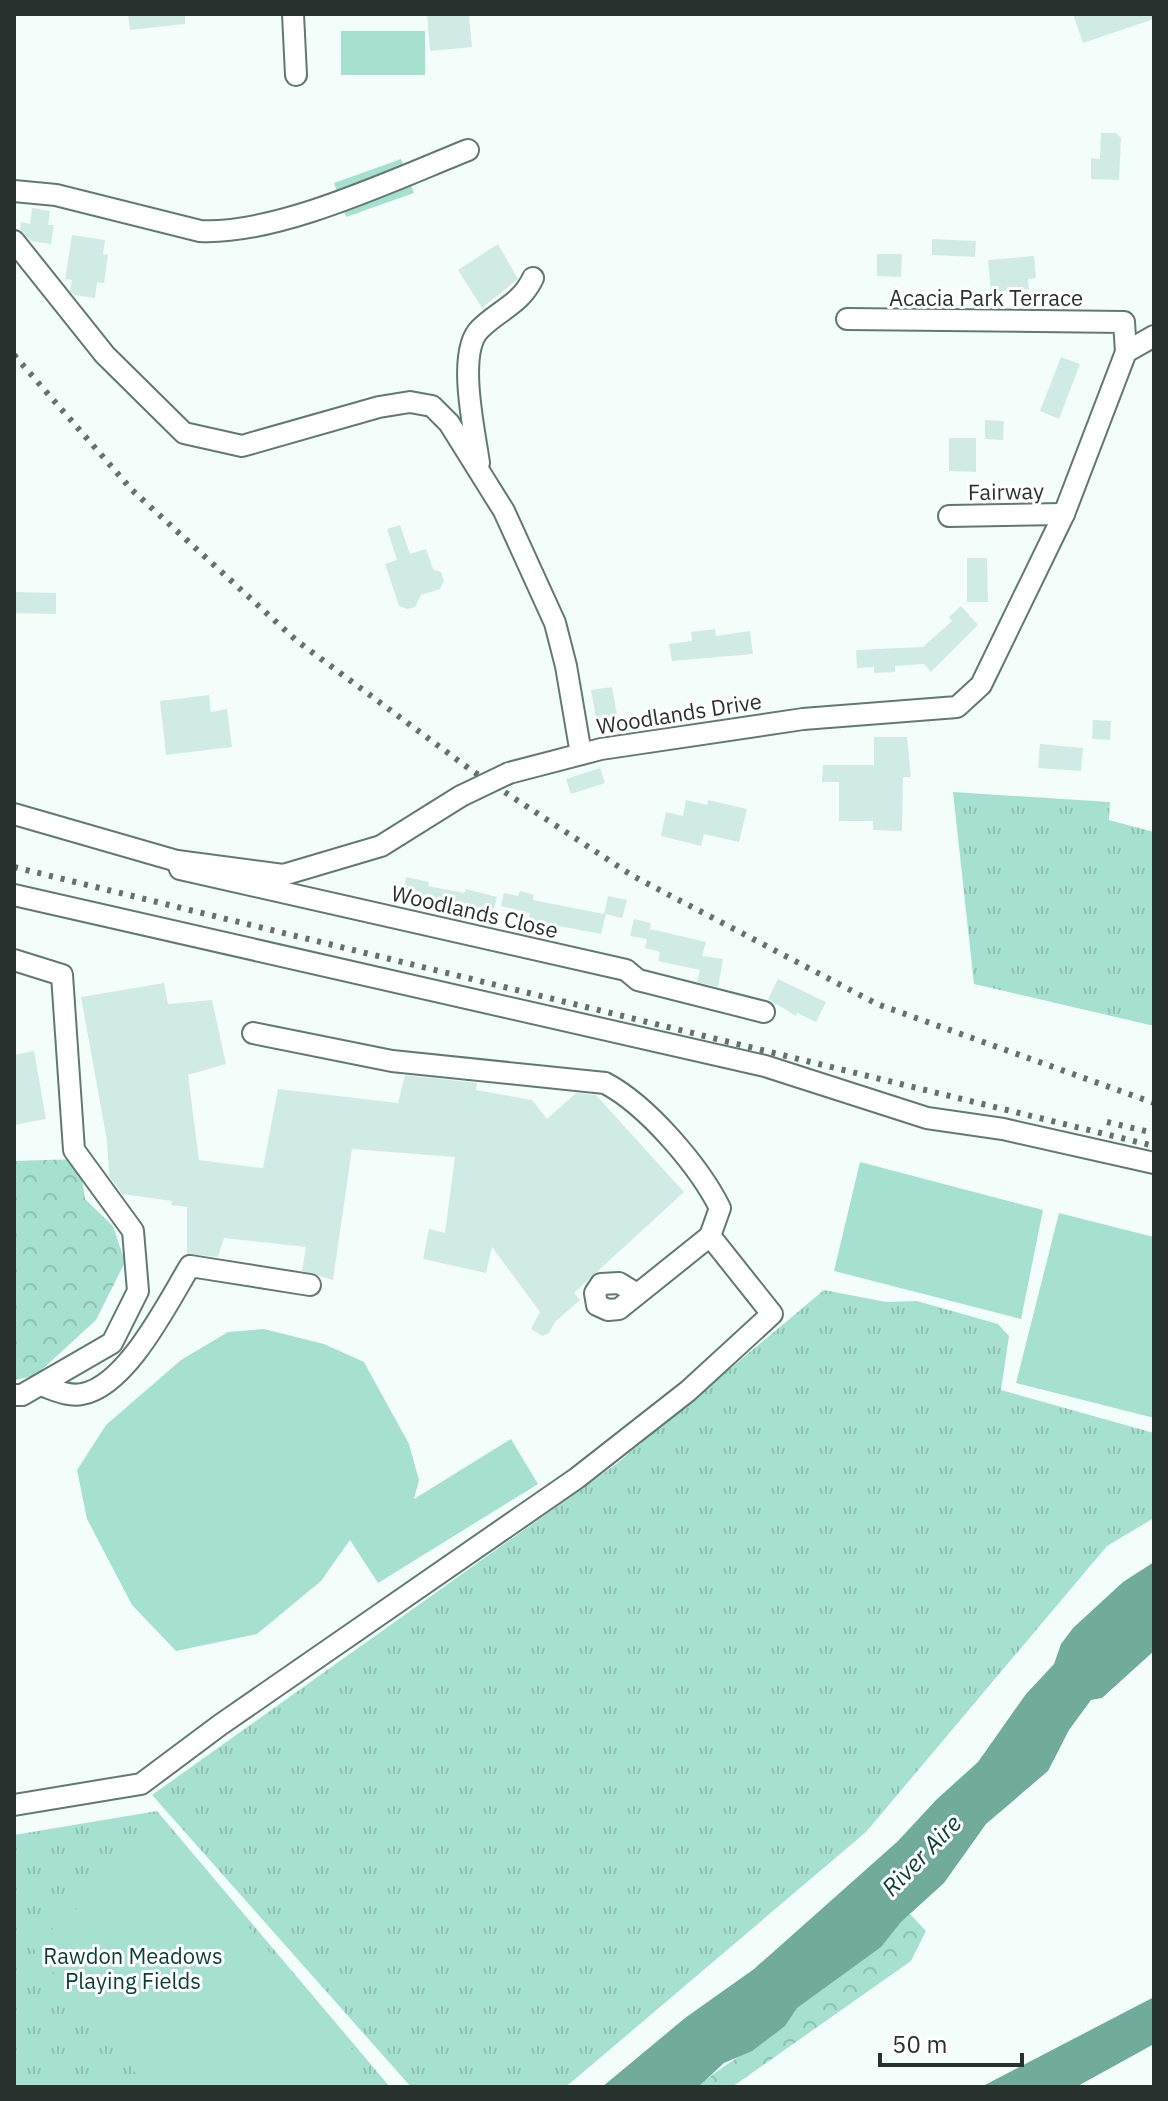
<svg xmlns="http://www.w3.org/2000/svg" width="1168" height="2101" viewBox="0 0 1168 2101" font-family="'IBM Plex Sans',sans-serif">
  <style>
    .grass { fill: url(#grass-tufts) }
    .forest { fill: url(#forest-crowns) }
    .pitch { fill: #a6e0cf }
    .water { fill: #71ac9b }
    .building { fill: #d0ebe3 }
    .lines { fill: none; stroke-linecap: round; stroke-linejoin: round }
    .minor-casing { stroke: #607971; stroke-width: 24 }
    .minor { stroke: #fff; stroke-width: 20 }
    .rail { stroke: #66716e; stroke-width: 6; stroke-dasharray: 4 8; stroke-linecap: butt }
    .minor-bridge-casing { stroke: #607971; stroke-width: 24; stroke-linecap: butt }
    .minor-bridge { stroke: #fff; stroke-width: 20 }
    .labels { text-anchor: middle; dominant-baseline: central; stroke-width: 6; stroke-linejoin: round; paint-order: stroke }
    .street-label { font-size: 22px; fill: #27322f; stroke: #fff }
    .park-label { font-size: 22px; fill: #073e33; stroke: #fff }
    .water-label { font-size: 24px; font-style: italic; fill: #083f34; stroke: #fff }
  </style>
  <defs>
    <pattern id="grass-tufts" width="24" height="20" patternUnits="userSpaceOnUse" patternTransform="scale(2)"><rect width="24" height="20" fill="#a6e0cf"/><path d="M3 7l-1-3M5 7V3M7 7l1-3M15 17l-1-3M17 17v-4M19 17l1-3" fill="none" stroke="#8fc1b2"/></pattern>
    <pattern id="forest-crowns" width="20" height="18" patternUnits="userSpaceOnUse" patternTransform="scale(2)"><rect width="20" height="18" fill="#a6e0cf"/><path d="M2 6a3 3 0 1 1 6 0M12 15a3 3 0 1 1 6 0" fill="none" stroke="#8fc1b2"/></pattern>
  </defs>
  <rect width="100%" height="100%" fill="#f3fefa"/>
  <!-- grass -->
  <g class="grass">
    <polygon points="953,792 1110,802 1109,820 1154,832 1154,1026 974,984"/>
    <polygon points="824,1290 886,1302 917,1301 998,1324 1009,1336 1001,1390 1154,1433 1154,1518 1107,1546 866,1832 574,2080 565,2087 411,2087 152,1795 615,1465"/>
    <polygon points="157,1811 390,2087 14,2087 14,1835"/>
  </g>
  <!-- forest -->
  <g class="forest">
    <polygon points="79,1159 85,1199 113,1226 125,1262 96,1320 35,1376 14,1380 14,1161"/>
    <path d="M910,1914l16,17 -15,30 -179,126h-34c32,-30 74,-44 99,-79z"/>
  </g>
  <!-- pitch -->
  <g class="pitch">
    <rect x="341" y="31" width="84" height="44"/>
    <polygon points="401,159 414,193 346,217 334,183"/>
    <polygon points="860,1162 1043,1210 1021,1319 834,1271"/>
    <polygon points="1059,1213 1154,1237 1154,1418 1016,1383"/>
    <polygon points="264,1329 324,1344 364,1362 409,1444 419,1480 414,1499 511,1439 538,1484 378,1583 350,1540 321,1581 257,1634 176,1651 132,1605 87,1519 77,1470 106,1425 181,1360 228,1332"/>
    <polygon points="167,1830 364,2064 338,2087 147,2087 32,1947"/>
  </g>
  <!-- water -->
  <g class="water">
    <polygon points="1154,1562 1154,1651 1102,1698 1091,1700 1069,1730 1048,1771 986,1824 944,1883 901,1922 881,1947 797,2008 785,2026 752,2051 724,2063 698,2087 602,2087 685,2018 754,1969 898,1841 936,1800 978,1762 1026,1694 1054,1664 1061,1644 1073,1628 1123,1582"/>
    <polygon points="1154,1997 1154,2044 1076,2087 981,2087"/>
  </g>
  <!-- building -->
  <g class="building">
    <polygon points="128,14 185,14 185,24 130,30"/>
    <polygon points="427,14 469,14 472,47 430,51"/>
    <polygon points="1073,14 1154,14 1154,19 1083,43"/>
    <polygon points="1101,133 1116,133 1121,138 1119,180 1091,179 1091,158 1100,159"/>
    <polygon points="32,208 50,211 48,225 54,225 51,244 31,241 20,229 21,222 30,224"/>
    <polygon points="72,235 105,240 103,254 108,255 104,283 97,282 95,298 74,295 70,291 72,280 65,279"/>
    <polygon points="932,239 976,241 975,257 932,255"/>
    <polygon points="498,244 518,279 482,308 458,270"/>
    <polygon points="877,254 902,254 901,277 877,276"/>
    <polygon points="1034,256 1036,278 1028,279 1029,289 991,292 988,260"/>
    <polygon points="1061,357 1080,364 1059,419 1040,411"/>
    <polygon points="985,420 1004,421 1003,440 985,439"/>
    <polygon points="949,438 976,438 976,472 949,471"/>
    <polygon points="400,525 410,554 426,549 433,569 441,572 444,581 440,589 421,595 415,607 407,609 399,606 385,564 397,560 387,529"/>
    <polygon points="967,558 987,558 988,602 967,602"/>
    <polygon points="14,592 56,593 56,614 14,613"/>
    <polygon points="961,606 978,625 931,672 924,664 895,666 895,672 874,673 874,667 857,668 856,650 923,647 952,621 949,617"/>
    <polygon points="715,629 716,636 750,631 753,654 672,661 669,644 692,641 691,632"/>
    <polygon points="612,687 617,715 596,718 591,690"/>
    <polygon points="209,695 211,712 227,709 232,747 166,755 160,701"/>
    <polygon points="1093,720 1111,721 1110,740 1092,739"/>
    <polygon points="874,737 907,737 911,777 903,777 902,831 873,830 873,821 839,821 839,782 822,782 823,765 874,765"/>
    <polygon points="1040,744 1083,748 1081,771 1038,768"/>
    <polygon points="600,768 605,783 571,794 566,779"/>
    <polygon points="686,800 707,805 708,800 747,809 739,842 704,834 701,846 661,836 666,812 683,816"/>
    <polygon points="406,877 429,882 428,886 464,893 466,889 497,897 492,916 455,908 454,912 424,905 425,900 402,896"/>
    <polygon points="520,891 534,895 533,900 604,914 608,896 627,900 622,918 606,914 601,934 528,920 530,913 501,906 504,893 518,896"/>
    <polygon points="634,919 651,923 648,936 650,929 706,942 702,956 723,959 718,987 697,982 700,970 658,961 660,952 645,948 647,939 630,936"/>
    <polygon points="778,979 826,1002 816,1022 797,1013 796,1016 768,999"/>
    <polygon points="164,983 168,1004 212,1000 226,1064 188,1075 199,1160 263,1168 278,1089 398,1103 405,1075 477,1083 476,1090 532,1100 547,1119 576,1093 596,1095 684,1192 574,1293 580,1300 555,1322 549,1333 542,1336 531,1329 540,1312 492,1247 486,1273 423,1259 429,1229 445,1233 455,1157 352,1149 333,1280 302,1271 306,1247 224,1238 218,1257 187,1254 187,1207 171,1205 172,1201 122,1194 109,1176 107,1141 81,997"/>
    <polygon points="34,1051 46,1119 14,1125 14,1055"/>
  </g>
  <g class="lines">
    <!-- minor casing -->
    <g class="minor-casing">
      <g id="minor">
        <polyline points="293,14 296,75"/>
        <path d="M14,191l42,4 144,36c78,4 195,-52 268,-81"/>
        <polyline points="14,241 105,355 184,433 242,446 379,407 410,402 432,406 449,423 504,511 555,623 566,666 581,754"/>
        <polyline points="847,319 1124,322 1126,352"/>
        <path d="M479,463c-4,-30 -23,-111 1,-134 19,-19 41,-25 53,-51"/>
        <polyline points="949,516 1064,514"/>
        <polyline points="509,773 601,749 803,719 957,707 981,685 1064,514 1126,352 1154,336"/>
        <polyline points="14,814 177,861 283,875 381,846 461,796"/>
        <polyline points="177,861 180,869 626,970 638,980 764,1012"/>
        <polyline points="14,895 765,1066 927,1118 1003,1129 1154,1163"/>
        <polyline points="14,960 62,975 74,1150 133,1231 138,1291 112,1343 22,1395 14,1395"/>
        <polyline points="637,1294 619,1283 601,1284 595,1293 597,1305 608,1310 619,1309 710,1236"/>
        <path d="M40,1385c13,4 28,12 42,9 45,-8 86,-92 108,-128l120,19"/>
        <path d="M14,1805l127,-21 79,-59 357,-247 111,-87 84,-77 -62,-78 10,-28c-21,-42 -73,-103 -115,-125l-213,-22 -139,-28"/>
      </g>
    </g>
    <!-- minor -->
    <use href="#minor" class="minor"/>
    <!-- rail -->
    <g class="rail">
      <polyline points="14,355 132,490 297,641 471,770 633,876 877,1004 1154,1103"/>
      <polyline points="14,867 1154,1146"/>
      <polyline points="1107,1122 1154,1133"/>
    </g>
    <!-- minor-bridge casing -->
    <g class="minor-bridge-casing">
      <polyline id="minor-bridge" points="461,796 509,773"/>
    </g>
    <!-- minor-bridge -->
    <use href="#minor-bridge" class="minor-bridge"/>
  </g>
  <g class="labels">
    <!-- street labels -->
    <g class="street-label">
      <text x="986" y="297">Acacia Park Terrace</text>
      <text transform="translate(1006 491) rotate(-1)">Fairway</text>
      <text transform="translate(679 713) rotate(-9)">Woodlands Drive</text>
      <text transform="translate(475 911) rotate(13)">Woodlands Close</text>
    </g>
    <!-- park labels -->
    <g class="park-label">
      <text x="133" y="1955">Rawdon Meadows<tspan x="133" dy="25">Playing Fields</tspan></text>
    </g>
    <!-- water labels -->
    <g class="water-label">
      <text transform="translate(921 1855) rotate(-46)">River Aire</text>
    </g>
  </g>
  <!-- border -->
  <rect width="1168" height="2101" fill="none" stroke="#27322f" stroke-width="32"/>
  <!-- scale -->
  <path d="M880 2053v12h142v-12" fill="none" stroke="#27322f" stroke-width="4"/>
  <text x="892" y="2053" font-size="24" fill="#27322f" stroke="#ffffff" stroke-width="6" paint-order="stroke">50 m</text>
</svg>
